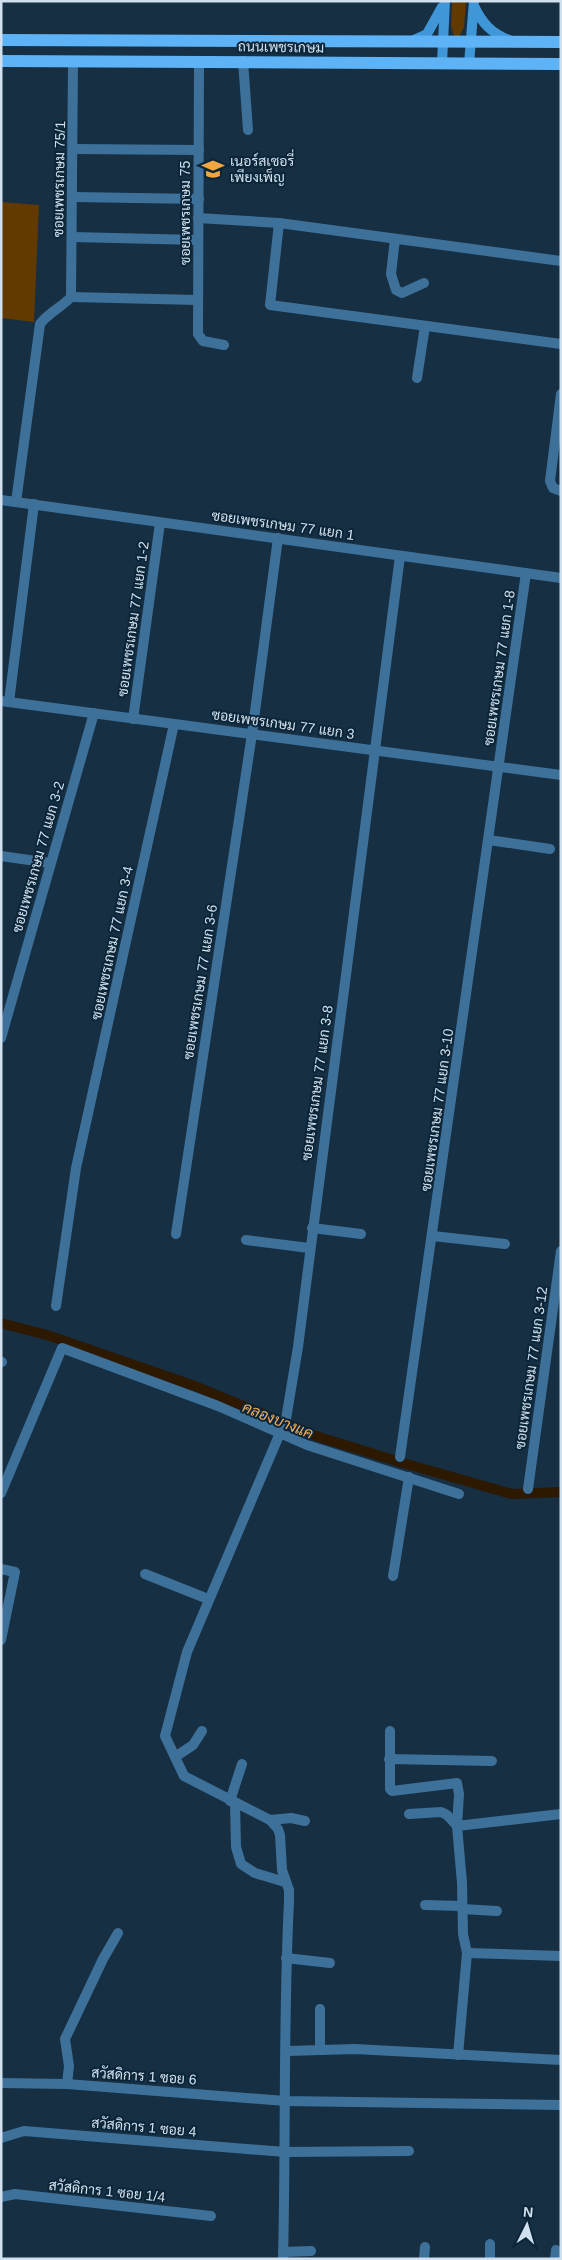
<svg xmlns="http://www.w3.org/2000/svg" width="562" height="2260" viewBox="0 0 562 2260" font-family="Helvetica,Sarabun,sans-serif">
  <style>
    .green { fill: #623a00 }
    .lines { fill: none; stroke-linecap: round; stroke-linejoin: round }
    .canal { stroke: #2d1800; stroke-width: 10 }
    .minor { stroke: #3e719a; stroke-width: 10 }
    .secondary { stroke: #4097d8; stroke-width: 10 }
    .primary { stroke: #5eb3f6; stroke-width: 12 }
    .labels { text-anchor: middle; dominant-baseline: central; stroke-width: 4; stroke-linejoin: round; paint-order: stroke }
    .street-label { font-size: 14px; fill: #d1e0ee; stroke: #0b2539 }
    .poi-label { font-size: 14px; fill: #d1e0ee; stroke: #0b2539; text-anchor: start }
    .water-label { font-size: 15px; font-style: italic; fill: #f6b060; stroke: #0b2539 }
  </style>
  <rect width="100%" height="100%" fill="#162f43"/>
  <!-- green -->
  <g class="green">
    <polygon points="452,1 466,1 464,27 459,37 454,36 451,26"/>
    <polygon points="1,202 39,205 34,322 1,318"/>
  </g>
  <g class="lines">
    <!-- canal -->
    <polyline class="canal" points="1,1323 47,1335 195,1386 316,1436 403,1463 512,1494 561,1492"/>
    <!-- minor -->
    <g class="minor">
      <polyline points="199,61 198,334 203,341 224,345"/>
      <polyline points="243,61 248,130"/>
      <polyline points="74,149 199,150"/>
      <polyline points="73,197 199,199"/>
      <polyline points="198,218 279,223 561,261"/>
      <polyline points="279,223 270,305 561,344"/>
      <polyline points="72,237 198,240"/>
      <polyline points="395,239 391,274 396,290 402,293 424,283"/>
      <polyline points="71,297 73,62"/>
      <polyline points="71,297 198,300"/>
      <polyline points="417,378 425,326"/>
      <polyline points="561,394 550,481 553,488 561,491"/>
      <polyline points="1,500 561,578"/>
      <path d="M16,502l24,-178c8,-11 22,-17 31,-27"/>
      <polyline points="1,701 561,775"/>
      <polyline points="9,702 34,504"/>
      <polyline points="133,719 160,523"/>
      <polyline points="489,840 550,849"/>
      <polyline points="1,856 50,863"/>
      <polyline points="1,1038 94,713"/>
      <polyline points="312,1228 361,1234"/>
      <polyline points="176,1234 252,734 278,538"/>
      <polyline points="433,1236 505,1244"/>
      <polyline points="246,1240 309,1248"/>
      <polyline points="56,1306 76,1168 174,724"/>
      <polyline points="1,1362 2,1362"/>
      <polyline points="400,1457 526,573"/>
      <polyline points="528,1489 561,1251"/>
      <polyline points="1,1493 62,1348 218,1406 307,1445 459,1494"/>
      <polyline points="1,1569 15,1572 1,1640"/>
      <polyline points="145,1574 208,1599"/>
      <polyline points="393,1576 409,1477"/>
      <polyline points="390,1731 390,1789 392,1791 457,1783 459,1794 457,1826 561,1814"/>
      <polyline points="175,1757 193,1745 202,1731"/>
      <polyline points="389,1759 492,1761"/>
      <polyline points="230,1801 242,1764"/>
      <polyline points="235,1803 236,1847 241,1864 255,1873 285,1882"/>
      <polyline points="409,1814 441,1812 447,1815 457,1826 462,1883 463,1934 467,1953 458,2055"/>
      <polyline points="270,1820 291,1818 305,1821"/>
      <polyline points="425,1905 462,1906"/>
      <polyline points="462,1909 497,1911"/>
      <polyline points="467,1953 561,1956"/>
      <polyline points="286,1958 330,1963"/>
      <polyline points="320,2050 320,2009"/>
      <polyline points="287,2051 355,2049 561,2060"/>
      <polyline points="1,2083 67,2084 285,2101 561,2105"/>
      <polyline points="67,2084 69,2066 65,2039 103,1959 118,1933"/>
      <polyline points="1,2138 24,2131 285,2152 409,2151"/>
      <polyline points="1,2197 15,2194 211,2216"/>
      <polyline points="283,2252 311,2251"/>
      <path d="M283,2259c3,-119 0,-239 6,-358v-11l-7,-20 -2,-35 -2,-6 -8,-9 -86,-44 -19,-40 22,-84 99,-233 12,-72 102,-791"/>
      <polyline points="424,2259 425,2247"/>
      <polyline points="490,2259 490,2244"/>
      <polyline points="555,2259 556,2250"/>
    </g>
    <!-- secondary -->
    <g class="secondary">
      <path d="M474,6c8,17 17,27 35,34"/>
      <polyline points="414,40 427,34 442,7"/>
      <polyline points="442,63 445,1"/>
      <polyline points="469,64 474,1"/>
    </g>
    <!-- primary -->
    <g class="primary">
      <polyline points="1,40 561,42"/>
      <polyline points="1,61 561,64"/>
    </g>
  </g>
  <!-- icons -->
  <defs>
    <g id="school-bare" transform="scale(1.725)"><path d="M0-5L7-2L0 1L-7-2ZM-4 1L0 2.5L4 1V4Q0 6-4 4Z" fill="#f3a443" stroke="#0b2539" stroke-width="2.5" paint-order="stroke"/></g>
  </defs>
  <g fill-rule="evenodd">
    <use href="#school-bare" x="213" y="169"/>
  </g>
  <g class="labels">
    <!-- street labels -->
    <g class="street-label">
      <text transform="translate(281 47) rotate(1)">ถนนเพชรเกษม</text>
      <text transform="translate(59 179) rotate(-89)">ซอยเพชรเกษม 75/1</text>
      <text transform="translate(185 213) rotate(-90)">ซอยเพชรเกษม 75</text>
      <text transform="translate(283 525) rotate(8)">ซอยเพชรเกษม 77 แยก 1</text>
      <text transform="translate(133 619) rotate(-82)">ซอยเพชรเกษม 77 แยก 1-2</text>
      <text transform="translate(499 668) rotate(-82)">ซอยเพชรเกษม 77 แยก 1-8</text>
      <text transform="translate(283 724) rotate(8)">ซอยเพชรเกษม 77 แยก 3</text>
      <text transform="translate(38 857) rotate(-74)">ซอยเพชรเกษม 77 แยก 3-2</text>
      <text transform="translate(112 943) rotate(-78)">ซอยเพชรเกษม 77 แยก 3-4</text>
      <text transform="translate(200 982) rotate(-81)">ซอยเพชรเกษม 77 แยก 3-6</text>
      <text transform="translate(317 1083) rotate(-82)">ซอยเพชรเกษม 77 แยก 3-8</text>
      <text transform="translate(437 1110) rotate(-82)">ซอยเพชรเกษม 77 แยก 3-10</text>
      <text transform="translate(531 1368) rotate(-82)">ซอยเพชรเกษม 77 แยก 3-12</text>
      <text transform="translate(144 2076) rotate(4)">สวัสดิการ 1 ซอย 6</text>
      <text transform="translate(144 2127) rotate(5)">สวัสดิการ 1 ซอย 4</text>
      <text transform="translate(107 2191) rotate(6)">สวัสดิการ 1 ซอย 1/4</text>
    </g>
    <!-- poi labels -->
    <g class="poi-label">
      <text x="230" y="161">เนอร์สเซอรี่<tspan x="230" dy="16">เพียงเพ็ญ</tspan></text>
    </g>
    <!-- water labels -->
    <g class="water-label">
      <text transform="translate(278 1420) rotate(22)">คลองบางแค</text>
    </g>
  </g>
  <!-- border -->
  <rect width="562" height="2260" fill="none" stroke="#d1e0ee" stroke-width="5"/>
  <!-- north arrow -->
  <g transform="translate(527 2225) rotate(5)" stroke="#0b2539" stroke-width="4" paint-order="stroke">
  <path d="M0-4L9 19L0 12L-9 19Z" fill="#d1e0ee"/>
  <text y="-8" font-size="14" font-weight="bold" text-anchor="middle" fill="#d1e0ee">N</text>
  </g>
</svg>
